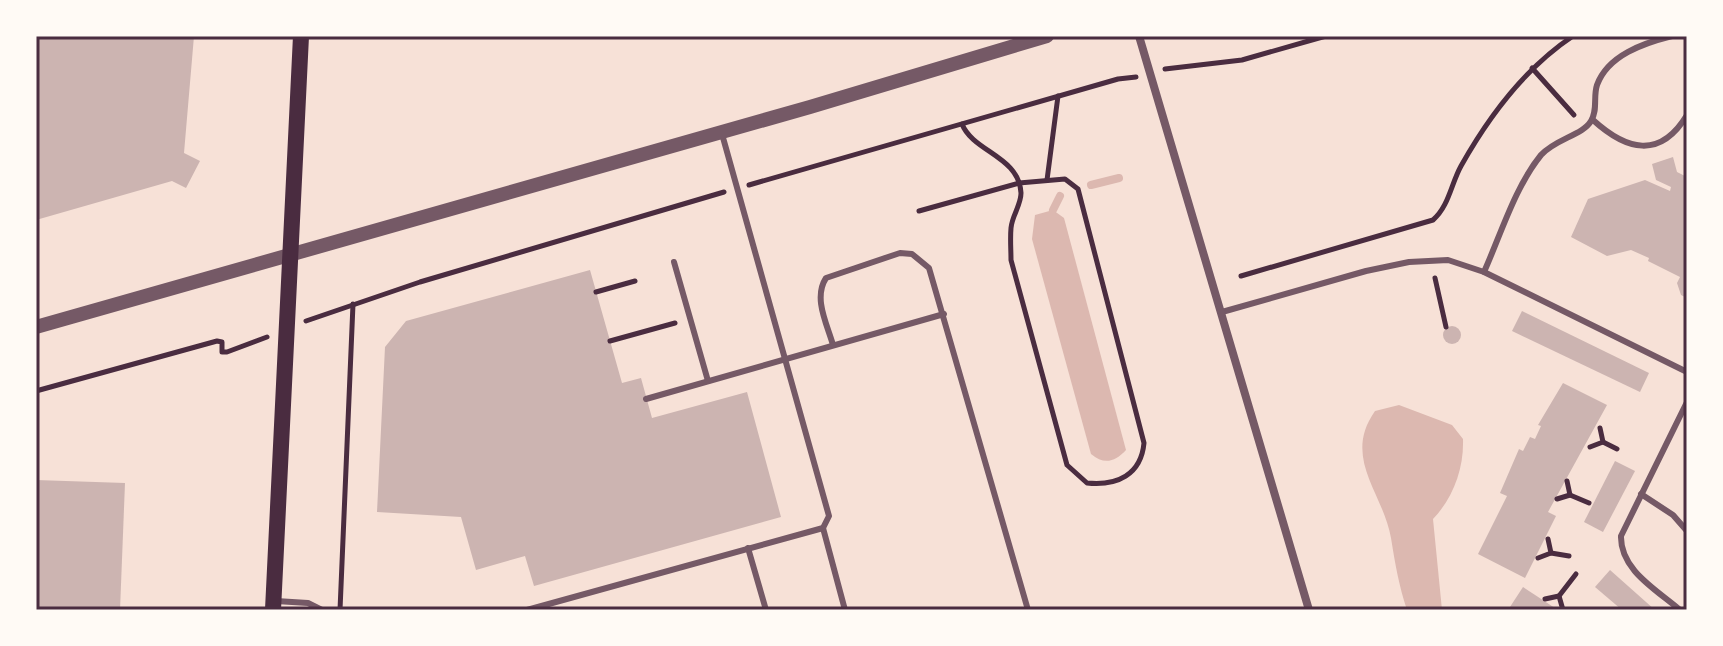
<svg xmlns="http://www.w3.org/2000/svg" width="1723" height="646" viewBox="0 0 1723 646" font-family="Signika,sans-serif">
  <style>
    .water { fill: #dcb8b0 }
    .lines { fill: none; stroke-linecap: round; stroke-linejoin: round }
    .stream { stroke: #dcb8b0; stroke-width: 8 }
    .building { fill: #ccb4b1 }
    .path { stroke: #4a2c40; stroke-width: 5 }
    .service { stroke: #755966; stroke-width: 6 }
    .minor { stroke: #755966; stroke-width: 8 }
    .tertiary { stroke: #755966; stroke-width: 14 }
    .secondary { stroke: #4a2c40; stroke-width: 16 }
    .neatline { fill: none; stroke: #4a2c40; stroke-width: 3 }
  </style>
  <rect width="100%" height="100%" fill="#f7e1d7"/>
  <!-- water -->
  <g class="water">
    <path d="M1053,210l11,8 62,232c-11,12 -22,15 -35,4l-59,-215 3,-24z"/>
    <path d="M1399,405l53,20 11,14c1,30 -10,59 -30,80l9,91h-35c-8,-24 -12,-47 -16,-72 -8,-46 -49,-80 -16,-127z"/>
  </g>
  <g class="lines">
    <!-- stream -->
    <g class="stream">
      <polyline points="1091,185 1119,178"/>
      <polyline points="1053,210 1060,196"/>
    </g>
  </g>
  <!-- building -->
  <g class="building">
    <polygon points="36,36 194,36 184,153 200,161 186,188 172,181 36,220"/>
    <polygon points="1673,157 1677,172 1687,177 1687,298 1681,295 1677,283 1680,277 1648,261 1649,258 1631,250 1607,256 1571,237 1588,199 1645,180 1670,191 1671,187 1656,180 1652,164"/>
    <polygon points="590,270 622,383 641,378 652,418 747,392 781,517 534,586 525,556 476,570 461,517 377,512 385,347 406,321"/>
    <polygon points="1522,311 1649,373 1640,392 1512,331"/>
    <circle cx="1452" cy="335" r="9"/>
    <polygon points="1563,383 1607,405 1548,512 1556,516 1525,578 1478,554 1507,496 1500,493 1519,449 1523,451 1530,437 1535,439 1541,426 1538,425"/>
    <polygon points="1615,461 1635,471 1603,532 1584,522"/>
    <polygon points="36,480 125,483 120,610 36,610"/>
    <polygon points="1610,570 1655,610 1622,610 1595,587"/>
    <polygon points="1523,587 1558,610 1508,610"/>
  </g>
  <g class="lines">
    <!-- path -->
    <g class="path">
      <polyline points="1532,68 1574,115"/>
      <polyline points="1165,69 1242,60 1326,36"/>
      <polyline points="1047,180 1058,96"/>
      <polyline points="749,185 1118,79 1136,77"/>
      <path d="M919,211l100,-28 46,-4 13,10 66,254c-3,32 -27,43 -57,40l-20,-18 -56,-205c0,-10 -1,-21 0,-32 1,-12 10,-23 10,-35 -2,-37 -48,-41 -59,-69"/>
      <path d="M1241,276l192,-56c16,-14 18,-36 28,-54 28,-50 64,-98 112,-130"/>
      <polyline points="1435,278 1446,327"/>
      <polyline points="596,292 635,281"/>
      <polyline points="306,321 420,282 724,192"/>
      <polyline points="610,341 675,323"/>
      <polyline points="36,391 217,341 222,342 222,352 227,352 267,337"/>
      <polyline points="1603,442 1617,449"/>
      <polyline points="1590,447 1603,442 1600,428"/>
      <polyline points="1570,495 1589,503"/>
      <polyline points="1557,499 1570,495 1567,481"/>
      <polyline points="1551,553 1569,556"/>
      <polyline points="1538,558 1551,553 1548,539"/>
      <polyline points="1559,596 1576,574"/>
      <polyline points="1545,599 1559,596 1563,610"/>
      <polyline points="340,610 353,304"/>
    </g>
    <!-- service -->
    <g class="service">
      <path d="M1593,120c33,30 67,40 94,-5"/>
      <polyline points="674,262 708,381"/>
      <path d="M1484,272c17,-38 31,-85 57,-117 14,-16 42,-20 50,-34 7,-11 2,-24 6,-36 11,-30 47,-42 75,-49"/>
      <polyline points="1222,312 1366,271 1409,262 1448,260 1484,272 1687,372"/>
      <path d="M833,345c-6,-21 -20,-47 -7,-67l74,-25 12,1 17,14 99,342"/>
      <polyline points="646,399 944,314"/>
      <polyline points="1641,494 1673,515 1687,531"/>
      <polyline points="823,528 845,610"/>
      <polyline points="748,548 766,610"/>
      <polyline points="276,601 308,603 322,610"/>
      <polyline points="527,610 823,528 829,516 722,134"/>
      <path d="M1680,610c-23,-20 -60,-40 -59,-74l66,-134"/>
    </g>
    <!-- minor -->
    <polyline class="minor" points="1139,36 1309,610"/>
    <!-- tertiary -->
    <polyline class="tertiary" points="36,327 810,107 1047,36"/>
    <!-- secondary -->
    <polyline class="secondary" points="273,610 301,36"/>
  </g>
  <!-- border -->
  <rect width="1723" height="646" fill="none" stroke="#fffaf5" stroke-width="76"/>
  <rect x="38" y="38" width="1647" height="570" class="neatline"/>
</svg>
